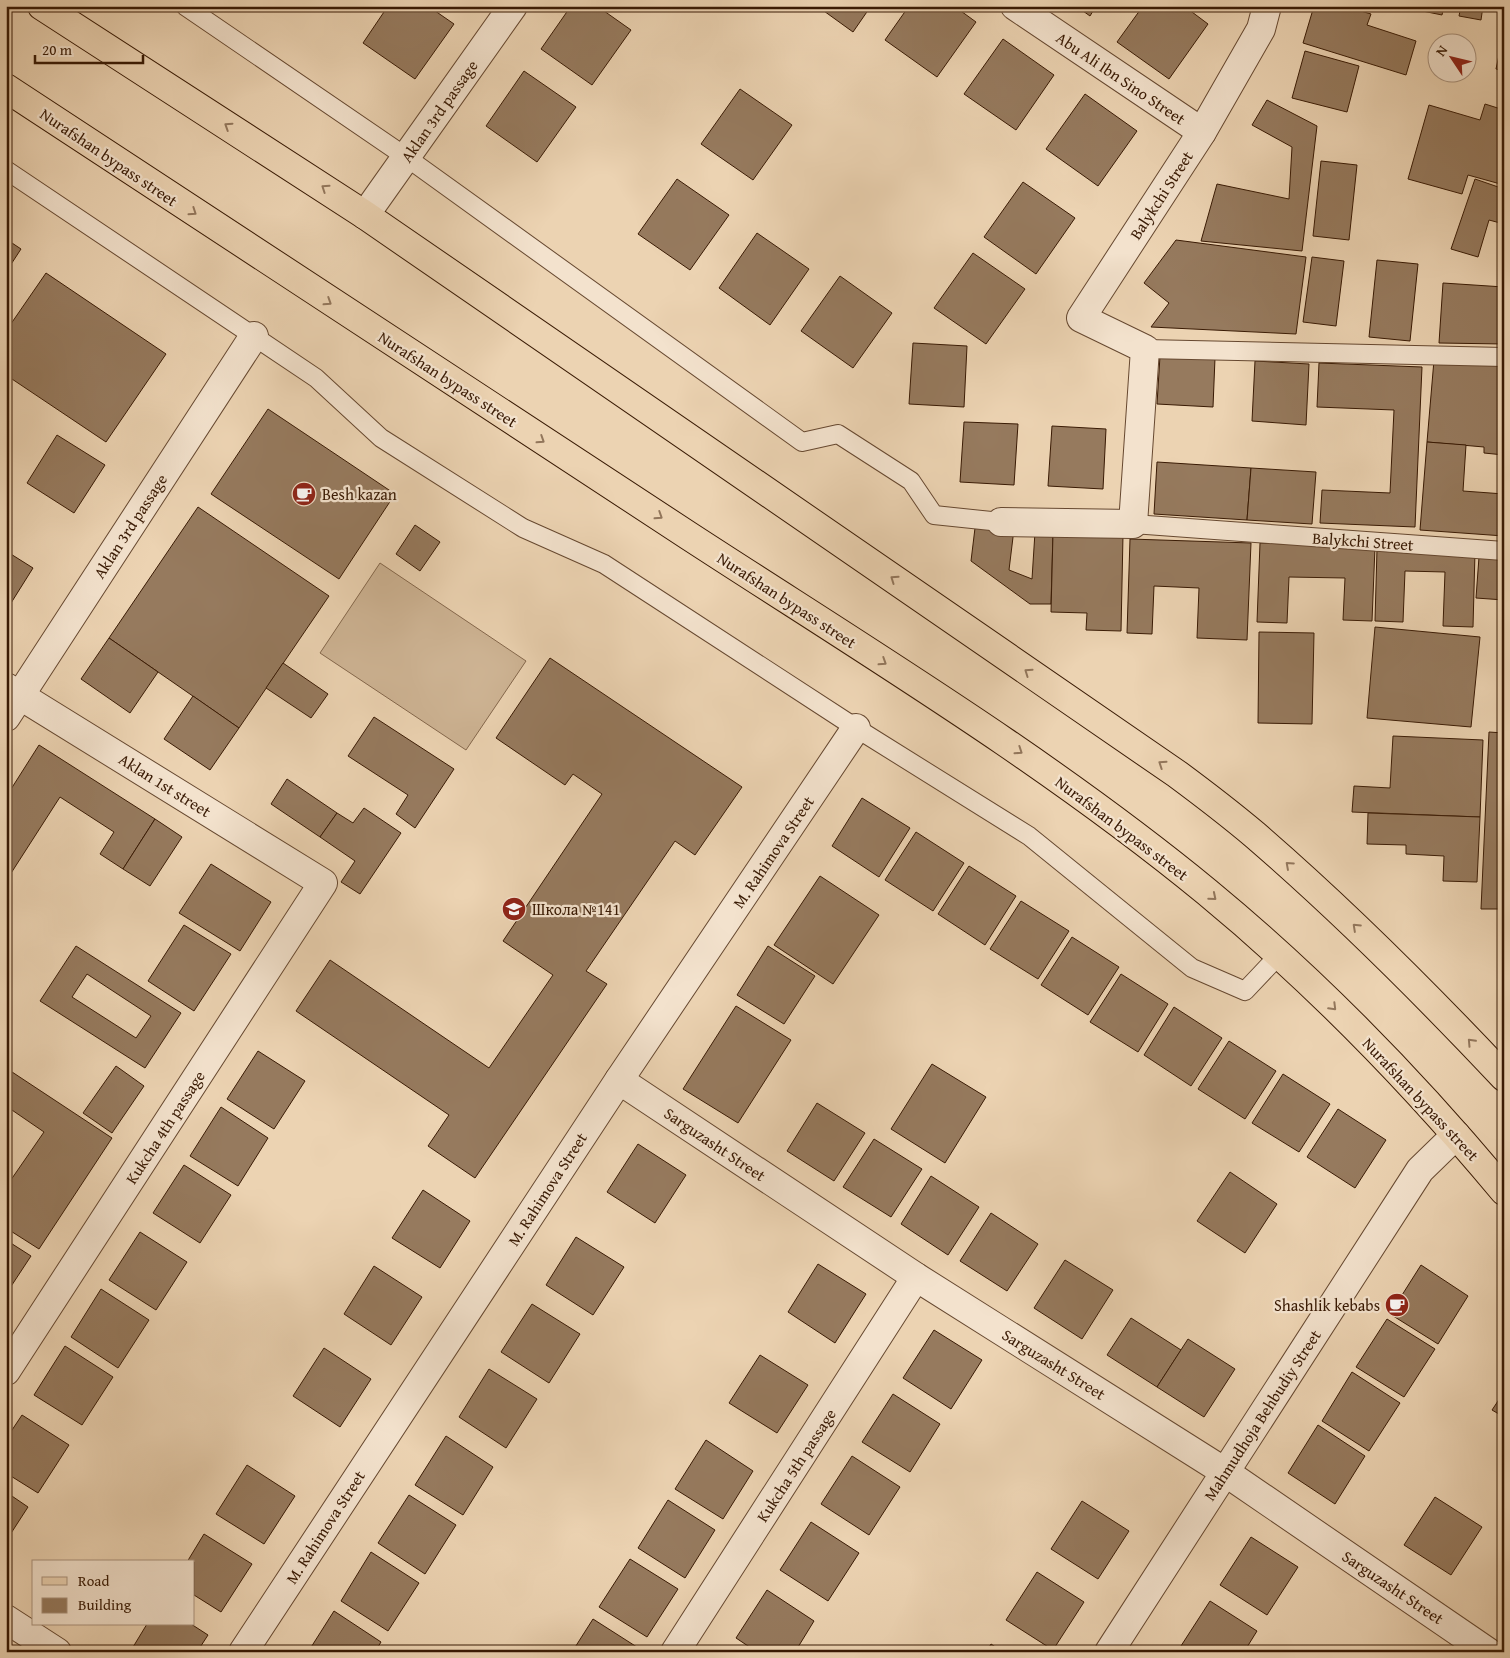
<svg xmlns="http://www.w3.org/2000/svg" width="1510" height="1658" viewBox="0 0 1510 1658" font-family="'Gentium Book Plus',serif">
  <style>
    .pitch { fill: #ceb494; stroke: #84674c }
    .building { fill: #967a5e; stroke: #391a04; fill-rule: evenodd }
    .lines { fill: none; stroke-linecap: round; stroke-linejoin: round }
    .lane-casing { stroke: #664830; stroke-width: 20 }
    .street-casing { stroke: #664830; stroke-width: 30 }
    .primary-casing { stroke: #391a04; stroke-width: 30 }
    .lane { stroke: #f3e2cd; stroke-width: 18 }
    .street { stroke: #f3e2cd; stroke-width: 28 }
    .primary { stroke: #ecd3b2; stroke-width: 28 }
    .oneway { stroke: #92765b }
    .labels { text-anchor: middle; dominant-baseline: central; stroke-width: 4.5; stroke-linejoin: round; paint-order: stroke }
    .street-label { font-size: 16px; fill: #391a04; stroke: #f3e2cd }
    .poi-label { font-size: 16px; fill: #391a04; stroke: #f3e2cd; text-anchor: start }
  </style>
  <rect width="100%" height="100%" fill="#ecd3b2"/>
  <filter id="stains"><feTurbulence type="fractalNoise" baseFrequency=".004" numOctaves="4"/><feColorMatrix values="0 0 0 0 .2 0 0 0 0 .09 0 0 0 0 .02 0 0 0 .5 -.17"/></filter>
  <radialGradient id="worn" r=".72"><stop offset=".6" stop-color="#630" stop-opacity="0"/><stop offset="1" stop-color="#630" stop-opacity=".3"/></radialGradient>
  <!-- pitch -->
  <polygon class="pitch" points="380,563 526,661 466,750 320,653"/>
  <!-- building -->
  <g class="building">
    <polygon points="388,6 428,6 454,24 415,79 363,43"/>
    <polygon points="571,6 597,6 631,30 592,85 541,49"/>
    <polygon points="817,6 871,6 853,32"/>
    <polygon points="909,6 954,6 976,22 937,77 885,40"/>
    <polygon points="1076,6 1096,6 1090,16"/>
    <polygon points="1143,6 1184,6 1208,24 1169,79 1117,42"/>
    <polygon points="1314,6 1344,6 1371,14 1367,25 1416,41 1406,75 1303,43"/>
    <polygon points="1398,6 1444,6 1442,15"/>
    <polygon points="1461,6 1483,6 1481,20 1459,16"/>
    <polygon points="1504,32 1504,71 1496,69"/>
    <polygon points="1003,39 1054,75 1016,130 964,94"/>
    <polygon points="1305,51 1359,66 1347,112 1292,98"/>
    <polygon points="524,71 576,107 537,162 486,126"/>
    <polygon points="740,89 792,125 753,180 701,144"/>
    <polygon points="1085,94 1137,131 1098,186 1046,149"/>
    <polygon points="1267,100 1317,126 1302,251 1201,241 1217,184 1289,199 1292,147 1252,125"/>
    <polygon points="1485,104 1504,110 1504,185 1468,175 1462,194 1408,179 1429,105 1480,120"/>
    <polygon points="1321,161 1357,165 1349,240 1313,236"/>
    <polygon points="677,179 729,215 690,270 638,234"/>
    <polygon points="1475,179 1504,189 1504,224 1489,220 1478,257 1451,249"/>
    <polygon points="1023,182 1075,218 1036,274 984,237"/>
    <polygon points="757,233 809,269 770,325 719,288"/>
    <polygon points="6,239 21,249 6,272"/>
    <polygon points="1176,240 1306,257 1296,334 1151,327 1169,303 1144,283"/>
    <polygon points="973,253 1025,289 986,344 934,308"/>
    <polygon points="1312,257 1344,261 1336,326 1303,322"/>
    <polygon points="1377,260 1418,264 1410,341 1369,337"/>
    <polygon points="46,273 166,354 106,442 6,375 6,331"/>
    <polygon points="840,276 892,313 853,368 801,331"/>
    <polygon points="1443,283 1504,287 1504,344 1439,343"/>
    <polygon points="913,343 967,346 964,407 909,404"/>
    <polygon points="1160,356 1215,358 1213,407 1157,404"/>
    <polygon points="1434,360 1504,365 1504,455 1484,453 1484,447 1427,442"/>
    <polygon points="1255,361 1309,364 1306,425 1252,421"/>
    <polygon points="1319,363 1422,367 1415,527 1320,523 1322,490 1390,493 1394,410 1317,407"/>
    <polygon points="268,409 395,494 339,579 211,494"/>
    <polygon points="964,422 1018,424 1014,485 960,482"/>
    <polygon points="1052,426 1106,429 1103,489 1048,486"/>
    <polygon points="57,435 105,465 74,513 27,483"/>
    <polygon points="1427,442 1466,445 1463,491 1504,494 1504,536 1420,530"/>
    <polygon points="1157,462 1251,468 1247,520 1154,514"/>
    <polygon points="1251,468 1316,472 1312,524 1247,520"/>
    <polygon points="198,507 329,596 239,728 109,638"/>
    <polygon points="415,525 440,542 420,571 396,554"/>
    <polygon points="975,528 1014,529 1009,570 1032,579 1035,532 1053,533 1051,604 1030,604 971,561"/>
    <polygon points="1053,533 1123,535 1121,631 1086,630 1087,613 1051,612"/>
    <polygon points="1130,539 1251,543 1247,640 1197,638 1199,588 1154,586 1152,634 1127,633"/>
    <polygon points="1260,543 1375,547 1372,621 1343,620 1345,578 1289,577 1287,623 1257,622"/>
    <polygon points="1377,549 1475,552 1473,627 1443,626 1445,572 1405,571 1403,622 1375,621"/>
    <polygon points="6,551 33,568 6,611"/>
    <polygon points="1479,557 1504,558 1504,600 1476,598"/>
    <polygon points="1375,627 1480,637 1471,727 1367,718"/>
    <polygon points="1259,632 1314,633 1312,724 1258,723"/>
    <polygon points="109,638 158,672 130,713 81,679"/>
    <polygon points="550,658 742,787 695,855 675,841 586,971 607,984 475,1178 428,1146 449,1115 296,1011 330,960 489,1068 553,975 503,941 602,794 573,774 565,785 496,738"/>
    <polygon points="283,663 328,694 311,718 266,688"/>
    <polygon points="193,696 239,728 210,770 164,739"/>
    <polygon points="374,717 454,769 415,828 396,814 408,795 348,756"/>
    <polygon points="1489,732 1504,733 1504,909 1481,909"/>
    <polygon points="1393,736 1483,740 1480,817 1352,812 1354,786 1390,788"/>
    <polygon points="39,745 155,819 123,869 100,854 114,832 60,797 6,881 6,797"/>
    <polygon points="287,779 337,813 320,837 271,804"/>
    <polygon points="862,798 910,828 879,877 832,846"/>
    <polygon points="364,808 401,833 360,894 341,882 355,861 320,837 337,813 353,823"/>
    <polygon points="1368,813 1480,817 1477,882 1443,881 1444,856 1406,854 1406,845 1367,844"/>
    <polygon points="155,819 182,837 150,886 123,869"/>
    <polygon points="916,832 964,863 933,911 885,880"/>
    <polygon points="211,864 271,902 240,951 179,913"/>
    <polygon points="969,866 1016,896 985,945 938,914"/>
    <polygon points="820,876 879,915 833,984 774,945"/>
    <polygon points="1021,901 1069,931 1038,979 990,949"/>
    <polygon points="184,925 231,954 194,1011 148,981"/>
    <polygon points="1072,937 1119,967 1088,1015 1041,985"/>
    <path d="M76,946l105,67 -36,55 -105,-67zM87,974l64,42 -15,22 -64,-41z"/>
    <polygon points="768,946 815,976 784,1024 737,995"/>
    <polygon points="1121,974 1168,1004 1138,1052 1090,1022"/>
    <polygon points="736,1006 791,1040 738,1123 683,1089"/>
    <polygon points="1174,1007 1222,1038 1191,1086 1144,1055"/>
    <polygon points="1229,1041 1276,1071 1245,1119 1198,1089"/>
    <polygon points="258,1051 305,1081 274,1129 227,1099"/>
    <polygon points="932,1064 986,1097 945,1163 891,1129"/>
    <polygon points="116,1066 144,1086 112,1133 83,1113"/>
    <polygon points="6,1068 112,1138 39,1249 6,1228 6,1187 44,1132 9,1108 6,1113"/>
    <polygon points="1283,1074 1330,1104 1299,1152 1252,1123"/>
    <polygon points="817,1103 865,1133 834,1181 787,1151"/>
    <polygon points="221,1107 268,1138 238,1186 190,1156"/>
    <polygon points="1338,1109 1386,1140 1355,1188 1307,1157"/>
    <polygon points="874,1139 922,1169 891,1217 843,1187"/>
    <polygon points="638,1144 686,1175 655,1223 607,1192"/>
    <polygon points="184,1165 231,1195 200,1243 153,1213"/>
    <polygon points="1230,1172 1277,1204 1245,1253 1197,1221"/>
    <polygon points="931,1176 979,1207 948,1255 901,1224"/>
    <polygon points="423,1190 470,1221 440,1268 392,1238"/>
    <polygon points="991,1213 1038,1244 1007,1291 960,1261"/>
    <polygon points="140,1232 187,1262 156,1310 109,1280"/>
    <polygon points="576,1237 624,1267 593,1315 546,1285"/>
    <polygon points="6,1240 31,1256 6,1294"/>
    <polygon points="1065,1260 1113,1290 1082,1339 1034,1308"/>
    <polygon points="818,1264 866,1294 835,1343 788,1312"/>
    <polygon points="1421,1265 1468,1296 1438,1344 1390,1314"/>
    <polygon points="374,1266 422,1297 391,1345 344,1314"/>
    <polygon points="101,1289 149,1320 118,1368 71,1337"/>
    <polygon points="532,1304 580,1334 549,1383 501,1352"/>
    <polygon points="1131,1318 1181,1350 1157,1387 1107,1355"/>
    <polygon points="1387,1319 1435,1349 1404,1397 1356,1367"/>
    <polygon points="934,1330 982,1360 951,1409 903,1378"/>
    <polygon points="1188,1339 1235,1369 1204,1417 1157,1387"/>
    <polygon points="65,1346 113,1377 82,1425 34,1395"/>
    <polygon points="324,1348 371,1379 340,1427 293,1396"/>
    <polygon points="760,1355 808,1385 777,1433 729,1403"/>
    <polygon points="489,1369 537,1399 506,1448 459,1417"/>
    <polygon points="1352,1372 1400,1403 1369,1451 1322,1421"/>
    <polygon points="1504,1392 1504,1417 1492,1410"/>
    <polygon points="893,1394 940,1424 910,1472 862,1442"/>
    <polygon points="22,1415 69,1445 38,1493 6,1473 6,1439"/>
    <polygon points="1318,1425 1365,1456 1335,1504 1288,1473"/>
    <polygon points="446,1436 493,1467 463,1515 415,1485"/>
    <polygon points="706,1440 753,1471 723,1519 675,1489"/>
    <polygon points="852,1456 900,1487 869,1535 821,1504"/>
    <polygon points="247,1465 295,1496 264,1544 216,1514"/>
    <polygon points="6,1492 28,1507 6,1541"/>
    <polygon points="409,1495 456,1525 425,1574 378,1543"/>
    <polygon points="1435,1497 1482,1527 1451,1575 1404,1545"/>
    <polygon points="668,1500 715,1530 685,1578 638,1548"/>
    <polygon points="1082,1501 1129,1531 1098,1579 1051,1549"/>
    <polygon points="811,1522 859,1553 828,1601 780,1570"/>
    <polygon points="204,1534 252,1564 221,1612 194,1595 194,1562 187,1562"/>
    <polygon points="1251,1537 1298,1567 1267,1615 1220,1585"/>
    <polygon points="371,1552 419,1583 388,1631 341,1601"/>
    <polygon points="630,1559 678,1589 647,1637 599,1607"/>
    <polygon points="1037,1572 1084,1602 1053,1650 1006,1620"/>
    <polygon points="767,1590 814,1621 795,1652 757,1652 736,1638"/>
    <polygon points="1210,1601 1257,1631 1244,1652 1184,1652 1179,1649"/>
    <polygon points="334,1611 381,1642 375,1652 308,1652"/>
    <polygon points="593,1619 640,1649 638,1652 572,1652"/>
    <polygon points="147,1624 191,1624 208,1635 197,1652 130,1652"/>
    <polygon points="991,1644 1003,1652 986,1652"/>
  </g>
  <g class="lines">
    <!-- lane casing -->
    <g class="lane-casing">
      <g id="lane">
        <polyline points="185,6 406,157 802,442 838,434 911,481 934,515 1001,522"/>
        <polyline points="6,170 316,378 381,438 523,528 604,564 856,728 1029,836 1192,968 1245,991 1279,955"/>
        <polyline points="1145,349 1504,357"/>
        <polyline points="1133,524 1504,551"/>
      </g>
    </g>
    <!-- street casing -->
    <g class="street-casing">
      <g id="street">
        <polyline points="1015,6 1202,132"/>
        <polyline points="365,215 513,6"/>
        <polyline points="1001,522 1133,524 1145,349 1081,318 1202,132 1261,29 1267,6"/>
        <polyline points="6,687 323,883 6,1371"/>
        <polyline points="6,717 254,336"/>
        <polyline points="619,1080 916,1277 1225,1472 1488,1652"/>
        <polyline points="6,1619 57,1652"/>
        <polyline points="243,1652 619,1080 856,728"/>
        <polyline points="675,1652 916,1277"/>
        <polyline points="1109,1652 1420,1170 1456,1135"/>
      </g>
    </g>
    <!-- primary casing -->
    <g class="primary-casing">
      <g id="primary">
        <path d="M42,6l323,209 812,559c27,20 53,40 78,61 88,76 170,158 249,242"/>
        <path d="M6,88c227,151 455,300 683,448 175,114 356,223 518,356 108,89 207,191 297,299"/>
      </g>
    </g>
    <!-- lane -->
    <use href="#lane" class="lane"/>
    <!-- street -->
    <use href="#street" class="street"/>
    <!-- primary -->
    <use href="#primary" class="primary"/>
  </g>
  <!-- one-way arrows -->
  <defs><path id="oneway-chevron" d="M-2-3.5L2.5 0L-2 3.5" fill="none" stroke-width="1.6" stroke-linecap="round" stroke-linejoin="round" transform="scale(1.25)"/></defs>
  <g class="oneway">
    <use href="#oneway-chevron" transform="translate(228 126) rotate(-147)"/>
    <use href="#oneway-chevron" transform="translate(325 188) rotate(-146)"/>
    <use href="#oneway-chevron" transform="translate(193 212) rotate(34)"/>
    <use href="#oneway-chevron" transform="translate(328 302) rotate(33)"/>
    <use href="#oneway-chevron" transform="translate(541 440) rotate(33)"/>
    <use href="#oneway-chevron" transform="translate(659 516) rotate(33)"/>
    <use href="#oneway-chevron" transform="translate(894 579) rotate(-145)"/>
    <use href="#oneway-chevron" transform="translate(883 662) rotate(33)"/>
    <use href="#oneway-chevron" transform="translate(1028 672) rotate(-145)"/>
    <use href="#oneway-chevron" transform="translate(1019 751) rotate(34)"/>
    <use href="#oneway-chevron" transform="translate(1162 764) rotate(-146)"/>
    <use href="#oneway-chevron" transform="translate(1289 865) rotate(-138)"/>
    <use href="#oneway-chevron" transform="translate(1213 897) rotate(40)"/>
    <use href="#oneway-chevron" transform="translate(1356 927) rotate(-137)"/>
    <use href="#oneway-chevron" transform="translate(1333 1007) rotate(45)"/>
    <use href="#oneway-chevron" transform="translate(1471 1042) rotate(-133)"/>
  </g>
  <!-- icons -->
  <defs>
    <g id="cafe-disc" transform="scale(1.25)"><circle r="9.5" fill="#8f2418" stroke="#f3e2cd"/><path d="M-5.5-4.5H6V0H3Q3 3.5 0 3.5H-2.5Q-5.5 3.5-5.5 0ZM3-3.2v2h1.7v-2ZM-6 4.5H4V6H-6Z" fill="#fff"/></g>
    <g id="school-disc" transform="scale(1.25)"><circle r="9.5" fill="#8f2418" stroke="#f3e2cd"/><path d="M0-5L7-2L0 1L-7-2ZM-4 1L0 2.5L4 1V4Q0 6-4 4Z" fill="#fff"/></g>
  </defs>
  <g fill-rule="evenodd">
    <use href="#cafe-disc" x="304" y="494"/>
    <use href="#school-disc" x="514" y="909"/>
    <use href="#cafe-disc" x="1397" y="1305"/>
  </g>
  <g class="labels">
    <!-- street labels -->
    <g class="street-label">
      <text transform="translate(1121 78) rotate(34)">Abu Ali Ibn Sino Street</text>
      <text transform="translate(439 111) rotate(-55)">Аklаn 3rd passage</text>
      <text transform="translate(109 157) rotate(34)">Nurafshan bypass street</text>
      <text transform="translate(1161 195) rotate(-57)">Balykchi Street</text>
      <text transform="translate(448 379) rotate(33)">Nurafshan bypass street</text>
      <text transform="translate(130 526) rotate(-57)">Аklаn 3rd passage</text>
      <text transform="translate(1363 541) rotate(4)">Balykchi Street</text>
      <text transform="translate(787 600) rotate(33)">Nurafshan bypass street</text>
      <text transform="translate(165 785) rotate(32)">Aklan 1st street</text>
      <text transform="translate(1122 828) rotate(37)">Nurafshan bypass street</text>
      <text transform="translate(773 852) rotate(-56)">M. Rahimova Street</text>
      <text transform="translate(1421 1099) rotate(47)">Nurafshan bypass street</text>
      <text transform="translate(165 1127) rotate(-57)">Kukcha 4th passage</text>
      <text transform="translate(715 1144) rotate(34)">Sarguzasht Street</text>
      <text transform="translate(547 1189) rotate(-57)">M. Rahimova Street</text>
      <text transform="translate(1054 1364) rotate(32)">Sarguzasht Street</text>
      <text transform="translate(1262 1415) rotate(-57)">Mahmudhoja Behbudiy Street</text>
      <text transform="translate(796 1465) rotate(-57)">Kukcha 5th passage</text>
      <text transform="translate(325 1527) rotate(-57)">M. Rahimova Street</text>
      <text transform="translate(1393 1587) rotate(34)">Sarguzasht Street</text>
    </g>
    <!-- poi labels -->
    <g class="poi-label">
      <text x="322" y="494">Besh kazan</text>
      <text x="532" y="909">Школа №141</text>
      <text x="1380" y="1305" text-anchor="end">Shashlik kebabs</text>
    </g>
  </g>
  <!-- margin -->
  <rect width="1510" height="1658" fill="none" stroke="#ecd3b2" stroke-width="25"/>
  <rect x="8" y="8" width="1495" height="1643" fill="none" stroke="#391a04" stroke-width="2.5"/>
  <rect x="12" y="12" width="1485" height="1633" fill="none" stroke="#391a04"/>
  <!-- legend -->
  <rect x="32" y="1560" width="162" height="65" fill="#f3e2cd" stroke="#a9927d"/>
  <rect x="42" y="1577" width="25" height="8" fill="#ecd3b2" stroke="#a9927d"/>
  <text x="78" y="1586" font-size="15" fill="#391a04">Road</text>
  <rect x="42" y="1598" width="25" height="15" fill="#967a5e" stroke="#a9927d"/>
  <text x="78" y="1610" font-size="15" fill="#391a04">Building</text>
  <!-- north arrow -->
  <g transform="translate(1452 58) rotate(305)"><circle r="24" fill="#f3e2cd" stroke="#a9927d"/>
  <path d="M0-4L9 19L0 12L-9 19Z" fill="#8f2418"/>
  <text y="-8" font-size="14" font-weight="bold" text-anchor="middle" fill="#391a04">N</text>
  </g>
  <!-- scale -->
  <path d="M35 55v8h108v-8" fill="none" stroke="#391a04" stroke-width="2.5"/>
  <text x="42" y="55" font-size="15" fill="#391a04" stroke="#f3e2cd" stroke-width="4" paint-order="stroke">20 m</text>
  <rect width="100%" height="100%" filter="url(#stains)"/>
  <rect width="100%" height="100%" fill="url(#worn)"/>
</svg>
